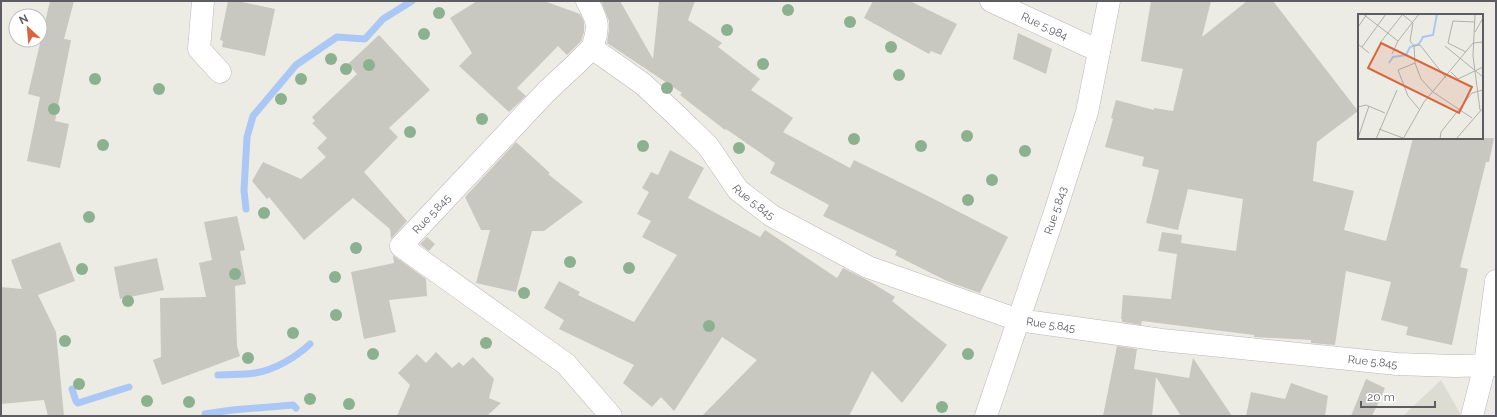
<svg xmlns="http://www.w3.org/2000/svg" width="1497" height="417" font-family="Raleway,sans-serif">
  <rect width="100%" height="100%" fill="#edece4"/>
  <path fill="#dcdcd2" d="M1441,380l19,33v3h-57z"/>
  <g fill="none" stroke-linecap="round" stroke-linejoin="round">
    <path stroke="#aac7f6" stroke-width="7" d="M246,209l-2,-19 3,-53 6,-21 43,-51 41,-28 28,2 18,-20 29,-18
      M218,375c12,-1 25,0 37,-2 20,-3 41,-16 55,-29
      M72,389l4,12 2,2 51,-16
      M205,414l27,-4 61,-5 3,3"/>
  </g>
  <path fill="#c8c7c0" d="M50,1h24l-10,38 7,1 -16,81 14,3 -9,44 -33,-7 13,-64 -12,-3z
    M228,1h9l38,8 -10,47 -43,-9 1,-6 -3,-1z
    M477,1h67l36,13 4,8v10l-3,9 -14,14 -9,-9 -41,42 9,8 -17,16 -50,-46 13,-13 -22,-35z
    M601,1h19l33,58 6,-58h36l-7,19 34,23 -4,4 42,32 -9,11 42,28 -10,14 67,36 4,-8 70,34 84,43 -28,56 -31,-11 -54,-27 2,-4 -74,-35 6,-11 -59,-32 5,-10 -49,-34 -1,1 -45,-35 2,-2 -75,-50 2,-13v-9z
    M873,1h37l47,23 -16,31 -10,-4 -2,3 -65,-36z
    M1151,1h60l-9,36 45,-36h26l85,110 -41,31 -4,39 41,10 -10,39 42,11 27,-103h81l-5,24h-3l-26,105 8,2 -16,76 -46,-10 2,-8 -27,-7 10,-38 -45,-11 -11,74 -24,-2v-3l-57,-3v-2l-112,-14 -1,4 -19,-3v-3h-1l2,-24 48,4 6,-45 -19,-3 4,-19 20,3 -1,8 55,8 7,-52 -55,-10 -10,41 -32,-7 13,-53 -17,-4 2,-9 -39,-10 8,-28 -2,-1 5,-18 38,10v-2l19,3 10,-42 -42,-8z
    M1018,33l34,16 -6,25 -33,-15z
    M379,35l51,55 -41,38 9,9 -34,35 43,49 -16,18 -1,-10 -37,-31 -49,42 -35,-43 -2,2 -15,-18 11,-19 38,17 25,-22 -9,-9 10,-10 -15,-15 3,-2 -3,-4 45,-43 -9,-10z
    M516,142l34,31 -2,1 35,28 -39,29h-12l-16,61 -40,-9 14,-53h-9l-16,-33z
    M670,150l34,18 -16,30 72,39 5,-7 72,48 6,-10 26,13 26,16 -3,4 55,44 -45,58 -30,-32 -23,45h-147l55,-56 -35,-23 -48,74 -13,-14 -9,10 -29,-24 11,-18 -75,-36 5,-9 -20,-12 15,-27 21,11 -2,3 56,27 43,-67 -35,-18 9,-16 -14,-7 12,-22 -7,-4 9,-16 7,3z
    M237,216l8,34 -5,1 6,33 -11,2 2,60 3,10 -78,29 -9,-25 8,-3 -1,-59 46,-1 -7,-34 13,-3 -8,-38z
    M427,237l8,7 -6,7 -9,-7z
    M60,242l15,39 -37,14 18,37 8,84h-16l-4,-16 -43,4v-117l21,2 -11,-29z
    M393,255l33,24 1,17 -38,4 7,32 -32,7 -13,-67 43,-9z
    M157,258l7,32 -44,9 -6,-32z
    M1117,346l20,3 -3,20 55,9 4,-20 39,58h-51l-25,-39 -4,39h-49z
    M436,352l16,16 7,-6 4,4 10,-9 21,22 -5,19 12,5 -14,13h-90l13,-31 -12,-12 19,-19 9,9z
    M1366,379l19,9 -13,28h-21z
    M1291,383l37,13 -3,20h-79l5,-24 34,7z"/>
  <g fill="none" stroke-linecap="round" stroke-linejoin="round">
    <defs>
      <g id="street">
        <path d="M203,1l-4,48 21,23"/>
        <path d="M587,1c11,20 13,25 5,47"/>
        <path id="s1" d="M991,1l108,50"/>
        <path id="s2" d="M611,416l-45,-52 -165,-118 146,-155 29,-27 16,-16 51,36 32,30 33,32 30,44 34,26 96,51 150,53 144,20 235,24 58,2 41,-1"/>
        <path id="s3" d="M986,416l70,-207 31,-97 22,-111"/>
        <path d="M1472,416l13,-51 11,-84"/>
      </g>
    </defs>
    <use href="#street" stroke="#b6b7bc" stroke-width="23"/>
    <use href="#street" stroke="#fff" stroke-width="22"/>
  </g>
  <g fill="#8cb191">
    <circle cx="788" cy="10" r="6"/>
    <circle cx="439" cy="13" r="6"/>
    <circle cx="850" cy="22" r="6"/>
    <circle cx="727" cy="30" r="6"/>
    <circle cx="424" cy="34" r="6"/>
    <circle cx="891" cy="47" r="6"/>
    <circle cx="331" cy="59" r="6"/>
    <circle cx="763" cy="64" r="6"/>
    <circle cx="369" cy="65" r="6"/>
    <circle cx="346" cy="69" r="6"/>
    <circle cx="899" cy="75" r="6"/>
    <circle cx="95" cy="79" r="6"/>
    <circle cx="301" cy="79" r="6"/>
    <circle cx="667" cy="88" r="6"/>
    <circle cx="159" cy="89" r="6"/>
    <circle cx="281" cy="99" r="6"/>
    <circle cx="54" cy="109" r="6"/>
    <circle cx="482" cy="119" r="6"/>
    <circle cx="410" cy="132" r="6"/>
    <circle cx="967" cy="136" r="6"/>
    <circle cx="854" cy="139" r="6"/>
    <circle cx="103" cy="145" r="6"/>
    <circle cx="643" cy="146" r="6"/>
    <circle cx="921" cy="146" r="6"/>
    <circle cx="739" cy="148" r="6"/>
    <circle cx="1025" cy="151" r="6"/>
    <circle cx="992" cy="180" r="6"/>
    <circle cx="968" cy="200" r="6"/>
    <circle cx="264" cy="213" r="6"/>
    <circle cx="89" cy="217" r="6"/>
    <circle cx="356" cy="248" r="6"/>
    <circle cx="570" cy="262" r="6"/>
    <circle cx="629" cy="268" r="6"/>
    <circle cx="82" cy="269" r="6"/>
    <circle cx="235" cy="274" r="6"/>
    <circle cx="335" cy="277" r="6"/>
    <circle cx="524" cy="293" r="6"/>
    <circle cx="128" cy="301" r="6"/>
    <circle cx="336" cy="315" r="6"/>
    <circle cx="709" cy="326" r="6"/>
    <circle cx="293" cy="333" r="6"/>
    <circle cx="65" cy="341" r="6"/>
    <circle cx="486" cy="343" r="6"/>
    <circle cx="373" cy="354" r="6"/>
    <circle cx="968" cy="354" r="6"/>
    <circle cx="248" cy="358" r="6"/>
    <circle cx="79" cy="384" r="6"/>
    <circle cx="310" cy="399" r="6"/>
    <circle cx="147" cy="401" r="6"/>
    <circle cx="189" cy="402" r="6"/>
    <circle cx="349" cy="404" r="6"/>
    <circle cx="942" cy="407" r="6"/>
  </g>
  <g text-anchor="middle" stroke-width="3" stroke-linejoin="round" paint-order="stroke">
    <g font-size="11" fill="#5c5d63" stroke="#fff">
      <text dy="4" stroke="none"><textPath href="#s1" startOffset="59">Rue 5.984</textPath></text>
      <text dy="4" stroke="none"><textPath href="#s2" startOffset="772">Rue 5.845</textPath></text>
      <text dy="4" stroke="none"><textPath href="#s3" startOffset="217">Rue 5.843</textPath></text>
      <text dy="4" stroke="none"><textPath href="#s2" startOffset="316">Rue 5.845</textPath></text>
      <text dy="4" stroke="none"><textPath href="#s2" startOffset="1096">Rue 5.845</textPath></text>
      <text dy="4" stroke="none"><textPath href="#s2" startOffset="1420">Rue 5.845</textPath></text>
    </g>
  </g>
  <g transform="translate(1358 14)">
    <rect width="125" height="125" fill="#edece4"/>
    <path fill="none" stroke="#aac7f6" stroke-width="2" d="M31,49l4,-6 13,-2 4,-8 9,-3 4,-7 10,-2 4,-21"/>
    <path fill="none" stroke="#afafac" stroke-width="1" d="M5,0l35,27M44,0l11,9 -3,18 4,5M117,0l-2,42 7,54M0,13l9,-13M117,18l8,-14M22,29l22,-28M0,30l11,9M87,32l38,31M4,33l24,-33M108,38l-18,-9 5,-22 22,1M34,40l6,-13 21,-27M57,49l-1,-17 6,-1 26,33M93,58l7,7 25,-12M0,93l8,-2 19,8M61,95l-11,-13 -10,-26 17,-7 6,16 12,13 39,26M21,115l24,9M0,124l11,-32M18,125l21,-49M45,125l21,-37 49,-59 10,-1M82,125l1,-7 31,-39 11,-3M98,125l27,-31"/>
    <path fill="#d7673f" fill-opacity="0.15" stroke="#d7673f" stroke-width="2" d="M23,29l91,44 -13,26 -91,-45z"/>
    <rect width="125" height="125" fill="none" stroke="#5c5d63" stroke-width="2"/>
  </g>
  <rect width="1497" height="417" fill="none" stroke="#5c5d63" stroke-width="4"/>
  <g transform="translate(28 28) rotate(334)"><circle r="19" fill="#ffffff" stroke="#bebec1"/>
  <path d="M0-3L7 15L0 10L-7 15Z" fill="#d7673f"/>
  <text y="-6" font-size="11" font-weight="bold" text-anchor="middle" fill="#5c5d63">N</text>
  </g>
  <path d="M1361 401v6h74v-6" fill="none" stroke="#5c5d63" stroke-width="2"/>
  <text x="1367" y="401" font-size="12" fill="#5c5d63" stroke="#ffffff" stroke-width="3" paint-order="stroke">20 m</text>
</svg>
